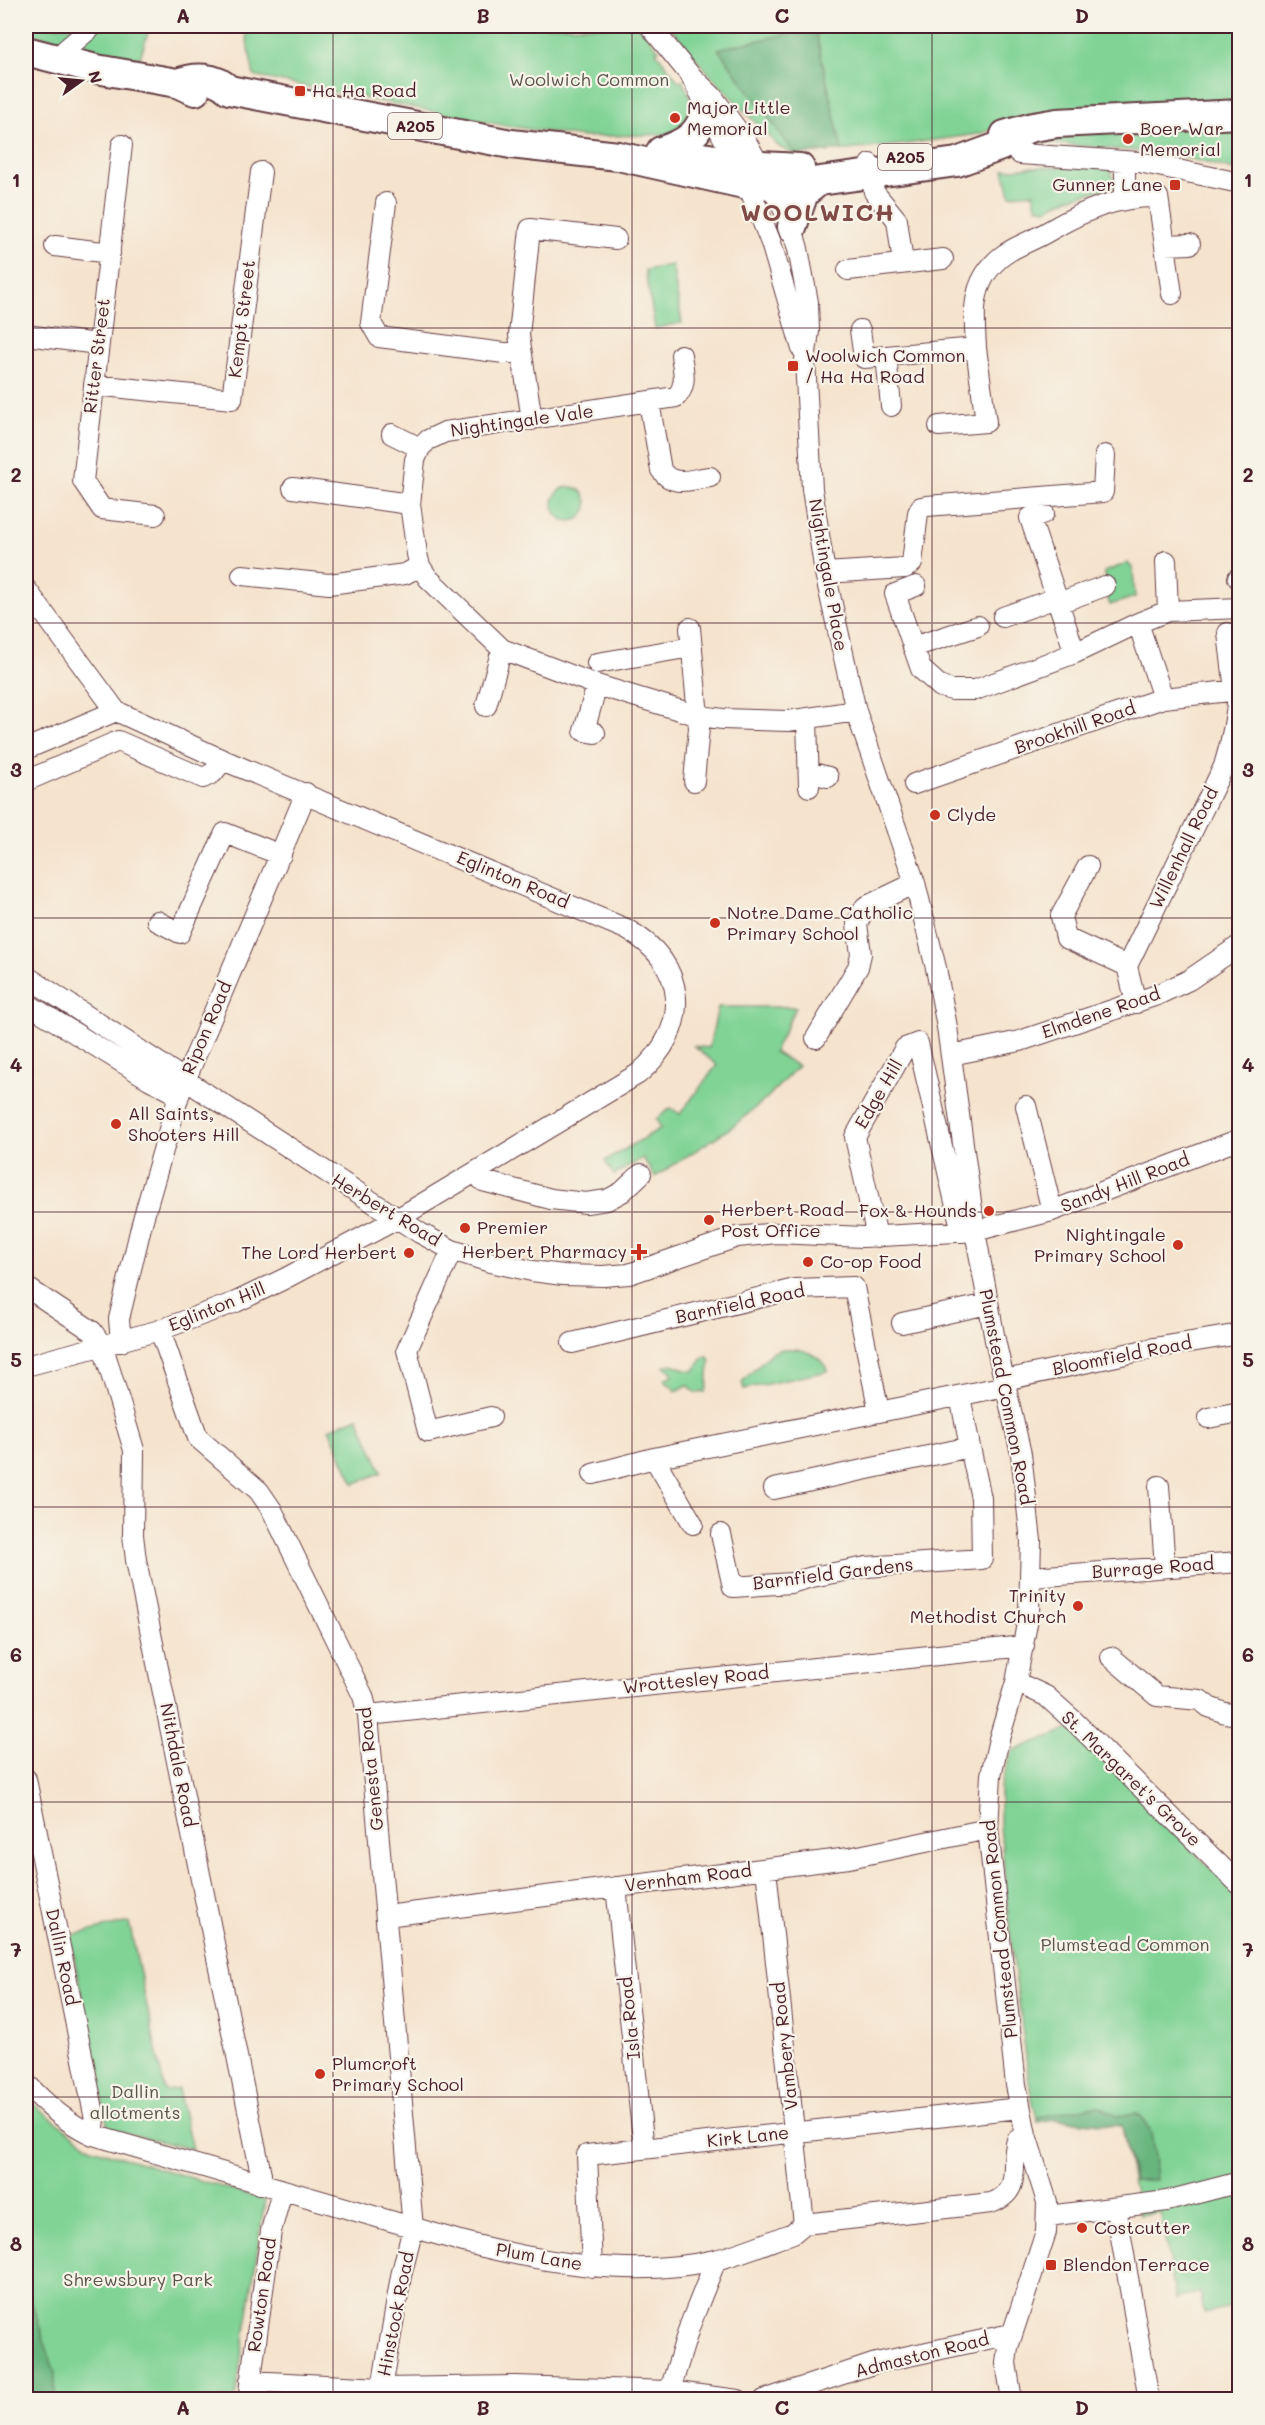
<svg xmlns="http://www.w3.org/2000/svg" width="1265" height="2425" font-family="Mali,sans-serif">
  <rect width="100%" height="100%" fill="#f7f3e8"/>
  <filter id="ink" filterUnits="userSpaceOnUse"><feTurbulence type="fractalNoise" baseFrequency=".0167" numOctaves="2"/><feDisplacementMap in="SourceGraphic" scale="12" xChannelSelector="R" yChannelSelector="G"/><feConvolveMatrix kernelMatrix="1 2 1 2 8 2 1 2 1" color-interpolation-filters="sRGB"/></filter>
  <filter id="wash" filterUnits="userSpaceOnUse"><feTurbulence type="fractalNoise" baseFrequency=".008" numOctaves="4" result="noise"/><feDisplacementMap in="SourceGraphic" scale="24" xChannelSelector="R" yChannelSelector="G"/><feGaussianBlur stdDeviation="1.35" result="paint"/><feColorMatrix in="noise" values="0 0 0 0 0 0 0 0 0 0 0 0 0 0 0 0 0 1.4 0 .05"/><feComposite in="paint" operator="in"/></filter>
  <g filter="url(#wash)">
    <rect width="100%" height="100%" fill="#f5e3cd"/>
    <path fill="#80d395" stroke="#657960" stroke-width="1.5" d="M26,26h124l-10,32 -27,-2 -32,-13 -55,-9z
      M244,26h395l20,24 -3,2 23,30 3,-2 12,25 -2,13 -18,16 -93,3 -79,-12 -244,-48 -4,-1z
      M669,26h570v79l-198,9 -62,20 -81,11 -102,10 -17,-8 -67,-70z
      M1239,126v45l-69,-17 -143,-13 30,-6z
      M1031,167l75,1 6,5 2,14 -43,10 -25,12 -10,-2 -2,-14 -24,2 -6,-25z
      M672,265l10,58 -27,5 -10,-58z
      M553 504a17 17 0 1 1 34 0a17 17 0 1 1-34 0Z
      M1128,563l5,6 2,28 -25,8 -3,-9 2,-9 -5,-15z
      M718,1007h78l-22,45 24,14 -33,34 -33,27 -77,50 -12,-19 -29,17 -9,-14 56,-33 -5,-9 15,-11 9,6 37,-49 -23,-19 15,2z
      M783,1349c19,-2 37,5 45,22l-84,18 -2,-7 29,-29z
      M707,1356l4,5c-6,13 0,21 -6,31l-9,1 -8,-8 -12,6 -5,-6 -6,-3v-3l8,-3 -2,-5 -7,-5 9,-2 12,6 9,1 9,-13z
      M358,1417l24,55 -28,12 -25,-55z
      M1069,1729l12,9 158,159v408l-35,8 -4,-21 -24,7 -16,-87 -21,3 -17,-89 -68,-7 -16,3 -7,-27 -21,-160 -10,-110v-38l12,-36z
      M129,1922l36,169 13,-2 14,60 -84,-20 -38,-193z
      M26,2099l66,49 173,52 -30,199h-209z"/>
    <path fill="#68b57e" stroke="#596a54" stroke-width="1.5" d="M815,28l27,122 -46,5 -78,-106z
      M1095,2106h5l17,10 19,-3c21,11 17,45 20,67h-22l-12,-54 -68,-7 -16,3 -1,-5z
      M26,2286l29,87v26h-29z"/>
  </g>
  <g filter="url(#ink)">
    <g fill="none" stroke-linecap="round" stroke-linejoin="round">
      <defs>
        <path id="minor" d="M650,26l41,50 57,109 23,58 31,106
          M63,61l2,-11 28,-24
          M691,76l21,20 35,47 35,63 10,21 6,22 10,53 1,29 -4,29 7,129 13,84 31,138 59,172 21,85 11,59 28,204 20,109 26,114 10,87 -2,72 -13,69 -17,57 -8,36 -3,54 28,256 10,50 21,67 -1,30 -38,115 -2,16 6,37
          M1005,135l6,11 9,8 119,8 101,21
          M122,145l-39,336 19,28 53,6
          M870,164l4,28 23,28 6,43
          M1125,198v-37
          M386,203l-15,120 8,14 125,16h17
          M1165,245l25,-1
          M55,246l55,7
          M848,270l95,-11
          M860,330l4,28 22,-2
          M26,335l72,9
          M976,348c-1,-25 -5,-50 9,-73 17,-27 39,-29 64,-44 34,-20 68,-35 109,-34l14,97
          M681,355c2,15 7,30 -5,42l-231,35 -17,8 -8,8 -5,12 -5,44 7,50 3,12 8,12 74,71 95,36 102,31 24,3 65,2 68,-10
          M94,385l138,14 29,-227
          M649,402l12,68c12,18 30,9 49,7
          M891,406l-5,-50 90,-8 10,74 -47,4
          M532,420l-13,-85 11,-106 86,10
          M392,434l28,14
          M293,488l117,16
          M1044,513l-14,5 45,135
          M1166,561l2,50
          M825,573l80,-5 7,-5 6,-50 3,-6 6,-1 176,-14 2,-37
          M242,575l87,9 76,-10 15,-8
          M1238,578h2
          M916,586l-21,8 26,75 20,18 11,3h23l100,-37 63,-30
          M26,589l90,122 107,49 403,169c63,34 66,100 12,145l-241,145 -113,60 -48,23 -76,28 -134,36
          M1058,603l47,-17
          M1003,617l53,-19
          M690,628l9,100 -5,53
          M1228,633l7,57
          M913,647l65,-21
          M597,663l95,-16
          M1163,698l-25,-75 30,-12 72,-3
          M486,706l16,-57
          M807,719l2,68
          M595,733l-11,-2 13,-46
          M26,749l90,-38
          M809,772l19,5
          M26,781l92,-40 85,37 10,-5 10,-13
          M914,784l249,-86 77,-8
          M1088,866l-27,50 5,22 61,28
          M157,921l23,12 45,-100 56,22
          M26,976l394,257 32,17 38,12 42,9 31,4 40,1 26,-2 108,-37 40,-4 86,4 112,-6 77,-20 188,-72
          M26,1003l123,76 30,16
          M1136,1003l-9,-37 97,-200c8,-26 13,-49 14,-76
          M816,1038l42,-71 3,-13 -4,-30 8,-17 50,-24
          M951,1055l69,-14 137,-46 32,-15 51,-35
          M1026,1106l26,105
          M475,1172l8,9 68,18 35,4 21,-3 15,-8 19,-18
          M877,1237l-22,-100 50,-89 13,-5 44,189
          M452,1250l-45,100 21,82 63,-15
          M26,1287l66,44 11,16 31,103 -1,85 3,25 125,614 -2,10
          M902,1323l86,-19
          M160,1330l38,108 61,53 13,19 91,186 5,19 45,513 -12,48 -21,124
          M121,1342l-2,-23 23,-96 37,-128 127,-302
          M572,1343l223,-54 59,-2 25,125 127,-26
          M1005,1380l149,-32 86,-14
          M1208,1418l32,-6
          M654,1458l39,66
          M593,1474l61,-16 225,-46
          M1159,1486l6,81
          M774,1489l196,-42 -10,-51
          M721,1534l12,53 58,-4 21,-6 54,-10 116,-8 -1,-61 -11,-51
          M1032,1577l208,-15
          M1111,1657l46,39 43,4 9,7 16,6 15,2
          M1016,1682l30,14 29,26 165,163
          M368,1715l656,-69
          M26,1779l69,340 -2,16
          M766,1869l38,355
          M616,1887l28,262
          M386,1916l463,-58 139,-29
          M26,2083c19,21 41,40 67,52l367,106c80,21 173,38 255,19 26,-6 53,-18 78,-27l11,-9 187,-21c33,-12 18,-36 26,-63l9,-5
          M1116,2208l33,192
          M1048,2216l119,-15 73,-19
          M592,2267l-5,-112 433,-47
          M250,2381l132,7 133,-2 154,5 69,9
          M248,2400l23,-169 11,-40
          M667,2400l23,-75 26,-65
          M764,2400l112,-37 135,-29"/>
        <path id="highway" d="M26,51l70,18 81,14 18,8
          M177,83c18,-7 38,-7 52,7l282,54 107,12 130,29 50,-1 159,-22 44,-16 16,-9 5,-6
          M1005,135l28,-8 24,-4 183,-9
          M661,151c25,-8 40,-17 45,-43
          M676,153l85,13 39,2
          M792,227l12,-34 15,-12"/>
      </defs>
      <use href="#minor" stroke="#643c43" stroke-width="22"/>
      <use href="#highway" stroke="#643c43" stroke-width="32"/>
      <use href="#minor" stroke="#fff" stroke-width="20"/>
      <use href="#highway" stroke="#fff" stroke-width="28"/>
    </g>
  </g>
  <path fill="none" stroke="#4a1f2b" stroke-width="1.5" stroke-opacity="0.55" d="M333,26v2374M632,26v2374M932,26v2374M26,328h1214M26,623h1214M26,918h1214M26,1212h1214M26,1507h1214M26,1802h1214M26,2097h1214"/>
  <g fill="#c8321e" stroke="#f7f3e8" stroke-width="2">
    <rect x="294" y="85" width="12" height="12" rx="3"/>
    <circle cx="675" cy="118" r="6"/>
    <circle cx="1128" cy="139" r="6"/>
    <rect x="1169" y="179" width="12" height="12" rx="3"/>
    <rect x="787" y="360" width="12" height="12" rx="3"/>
    <circle cx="935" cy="815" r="6"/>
    <circle cx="715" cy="923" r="6"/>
    <circle cx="116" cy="1124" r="6"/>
    <circle cx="989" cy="1211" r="6"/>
    <circle cx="709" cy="1220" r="6"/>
    <circle cx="465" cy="1228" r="6"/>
    <circle cx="1178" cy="1245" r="6"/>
    <path d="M636 1243h6v6h6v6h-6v6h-6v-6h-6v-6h6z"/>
    <circle cx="409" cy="1253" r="6"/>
    <circle cx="808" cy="1262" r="6"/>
    <circle cx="1078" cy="1606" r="6"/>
    <circle cx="320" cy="2074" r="6"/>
    <circle cx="1082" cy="2228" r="6"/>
    <rect x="1045" y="2259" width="12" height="12" rx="3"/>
  </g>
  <g text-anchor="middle" stroke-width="4.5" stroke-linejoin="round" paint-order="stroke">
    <g fill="#f7f3e8" stroke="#7e5f64" stroke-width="1.5">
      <rect x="388" y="113" width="54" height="26" rx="4.5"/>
      <rect x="878" y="144" width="54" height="26" rx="4.5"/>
    </g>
    <g font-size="16" font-weight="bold" fill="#4a1f2b">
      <text x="415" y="132">A205</text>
      <text x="905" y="163">A205</text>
    </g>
    <g font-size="18" fill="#5a554b" stroke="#f7f3e8">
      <text x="589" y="86">Woolwich Common</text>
      <text x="1125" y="1951">Plumstead Common</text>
      <text x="135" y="2098">Dallin<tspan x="135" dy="21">allotments</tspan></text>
      <text x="138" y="2286">Shrewsbury Park</text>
    </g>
    <g font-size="18" fill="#4a1f2b" stroke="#f7f3e8" text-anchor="start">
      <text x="312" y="97">Ha Ha Road</text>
      <text x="687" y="114">Major Little<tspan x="687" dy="21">Memorial</tspan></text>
      <text x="1140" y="135">Boer War<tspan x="1140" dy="21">Memorial</tspan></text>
      <text x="1163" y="191" text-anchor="end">Gunner Lane</text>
      <text x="805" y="362">Woolwich Common<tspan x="805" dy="21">/ Ha Ha Road</tspan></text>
      <text x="947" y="821">Clyde</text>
      <text x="727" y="919">Notre Dame Catholic<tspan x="727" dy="21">Primary School</tspan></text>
      <text x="128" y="1120">All Saints,<tspan x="128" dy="21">Shooters Hill</tspan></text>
      <text x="721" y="1216">Herbert Road<tspan x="721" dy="21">Post Office</tspan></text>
      <text x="977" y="1217" text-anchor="end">Fox &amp; Hounds</text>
      <text x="477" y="1234">Premier</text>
      <text x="1166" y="1241" text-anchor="end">Nightingale<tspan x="1166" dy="21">Primary School</tspan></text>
      <text x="627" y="1258" text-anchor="end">Herbert Pharmacy</text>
      <text x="397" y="1259" text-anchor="end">The Lord Herbert</text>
      <text x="820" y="1268">Co-op Food</text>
      <text x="1066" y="1602" text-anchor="end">Trinity<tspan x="1066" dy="21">Methodist Church</tspan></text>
      <text x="332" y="2070">Plumcroft<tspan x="332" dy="21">Primary School</tspan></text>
      <text x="1094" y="2234">Costcutter</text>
      <text x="1063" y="2271">Blendon Terrace</text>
    </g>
    <g font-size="18" fill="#4a1f2b" stroke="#f7f3e8">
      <text transform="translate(242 319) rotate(-83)" y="6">Kempt Street</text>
      <text transform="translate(97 356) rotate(-83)" y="6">Ritter Street</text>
      <text transform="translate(522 421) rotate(-8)" y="6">Nightingale Vale</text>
      <text transform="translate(828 575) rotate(80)" y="6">Nightingale Place</text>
      <text transform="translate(1075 728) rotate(-19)" y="6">Brookhill Road</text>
      <text transform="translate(1184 848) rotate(-64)" y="6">Willenhall Road</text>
      <text transform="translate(513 880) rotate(23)" y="6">Eglinton Road</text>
      <text transform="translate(1101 1013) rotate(-19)" y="6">Elmdene Road</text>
      <text transform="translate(207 1028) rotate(-67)" y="6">Ripon Road</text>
      <text transform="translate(879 1094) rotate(-60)" y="6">Edge Hill</text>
      <text transform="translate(1125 1183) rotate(-21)" y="6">Sandy Hill Road</text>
      <text transform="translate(386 1210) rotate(31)" y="6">Herbert Road</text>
      <text transform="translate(740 1304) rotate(-12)" y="6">Barnfield Road</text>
      <text transform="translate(217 1307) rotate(-22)" y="6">Eglinton Hill</text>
      <text transform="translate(1122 1356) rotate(-11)" y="6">Bloomfield Road</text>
      <text transform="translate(1006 1397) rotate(79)" y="6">Plumstead Common Road</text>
      <text transform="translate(1153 1568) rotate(-4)" y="6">Burrage Road</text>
      <text transform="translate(833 1574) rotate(-7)" y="6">Barnfield Gardens</text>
      <text transform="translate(696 1680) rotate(-6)" y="6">Wrottesley Road</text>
      <text transform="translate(178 1765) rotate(79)" y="6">Nithdale Road</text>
      <text transform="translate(371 1769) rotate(-96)" y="6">Genesta Road</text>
      <text transform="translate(1131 1779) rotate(44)" y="6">St. Margaret's Grove</text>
      <text transform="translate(688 1878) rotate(-7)" y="6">Vernham Road</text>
      <text transform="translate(1000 1929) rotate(-96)" y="6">Plumstead Common Road</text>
      <text transform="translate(62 1957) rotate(78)" y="6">Dallin Road</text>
      <text transform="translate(630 2018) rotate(-96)" y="6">Isla Road</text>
      <text transform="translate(785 2046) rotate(-96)" y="6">Vambery Road</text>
      <text transform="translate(748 2137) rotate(-6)" y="6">Kirk Lane</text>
      <text transform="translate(539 2257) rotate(10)" y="6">Plum Lane</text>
      <text transform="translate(262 2295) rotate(-82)" y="6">Rowton Road</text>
      <text transform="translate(396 2314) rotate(-79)" y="6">Hinstock Road</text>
      <text transform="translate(922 2355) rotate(-14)" y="6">Admaston Road</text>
    </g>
    <g font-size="24" font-weight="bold" letter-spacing="1.5" fill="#824a47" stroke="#f7f3e8">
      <text x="818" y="221">WOOLWICH</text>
    </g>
  </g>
  <rect width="1265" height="2425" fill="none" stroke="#f7f3e8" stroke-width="66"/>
  <g transform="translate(81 81) rotate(75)" stroke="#f7f3e8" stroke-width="4.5" paint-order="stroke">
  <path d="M0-4.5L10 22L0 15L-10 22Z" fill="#4a1f2b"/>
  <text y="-9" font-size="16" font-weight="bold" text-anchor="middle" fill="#4a1f2b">N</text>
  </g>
  <rect x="33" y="33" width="1199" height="2359" fill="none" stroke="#4a1f2b" stroke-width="2"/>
  <g font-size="20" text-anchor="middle" font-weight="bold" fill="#4a1f2b">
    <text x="183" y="23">A</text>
    <text x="483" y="23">B</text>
    <text x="782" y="23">C</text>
    <text x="1082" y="23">D</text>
    <text x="16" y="187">1</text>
    <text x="1248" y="187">1</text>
    <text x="16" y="482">2</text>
    <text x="1248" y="482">2</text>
    <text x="16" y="777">3</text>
    <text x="1248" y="777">3</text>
    <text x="16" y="1072">4</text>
    <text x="1248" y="1072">4</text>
    <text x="16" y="1367">5</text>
    <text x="1248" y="1367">5</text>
    <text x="16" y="1662">6</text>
    <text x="1248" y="1662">6</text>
    <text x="16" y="1957">7</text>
    <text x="1248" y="1957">7</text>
    <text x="16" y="2251">8</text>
    <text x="1248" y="2251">8</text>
    <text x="183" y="2415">A</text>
    <text x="483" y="2415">B</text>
    <text x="782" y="2415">C</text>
    <text x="1082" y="2415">D</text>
  </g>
</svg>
